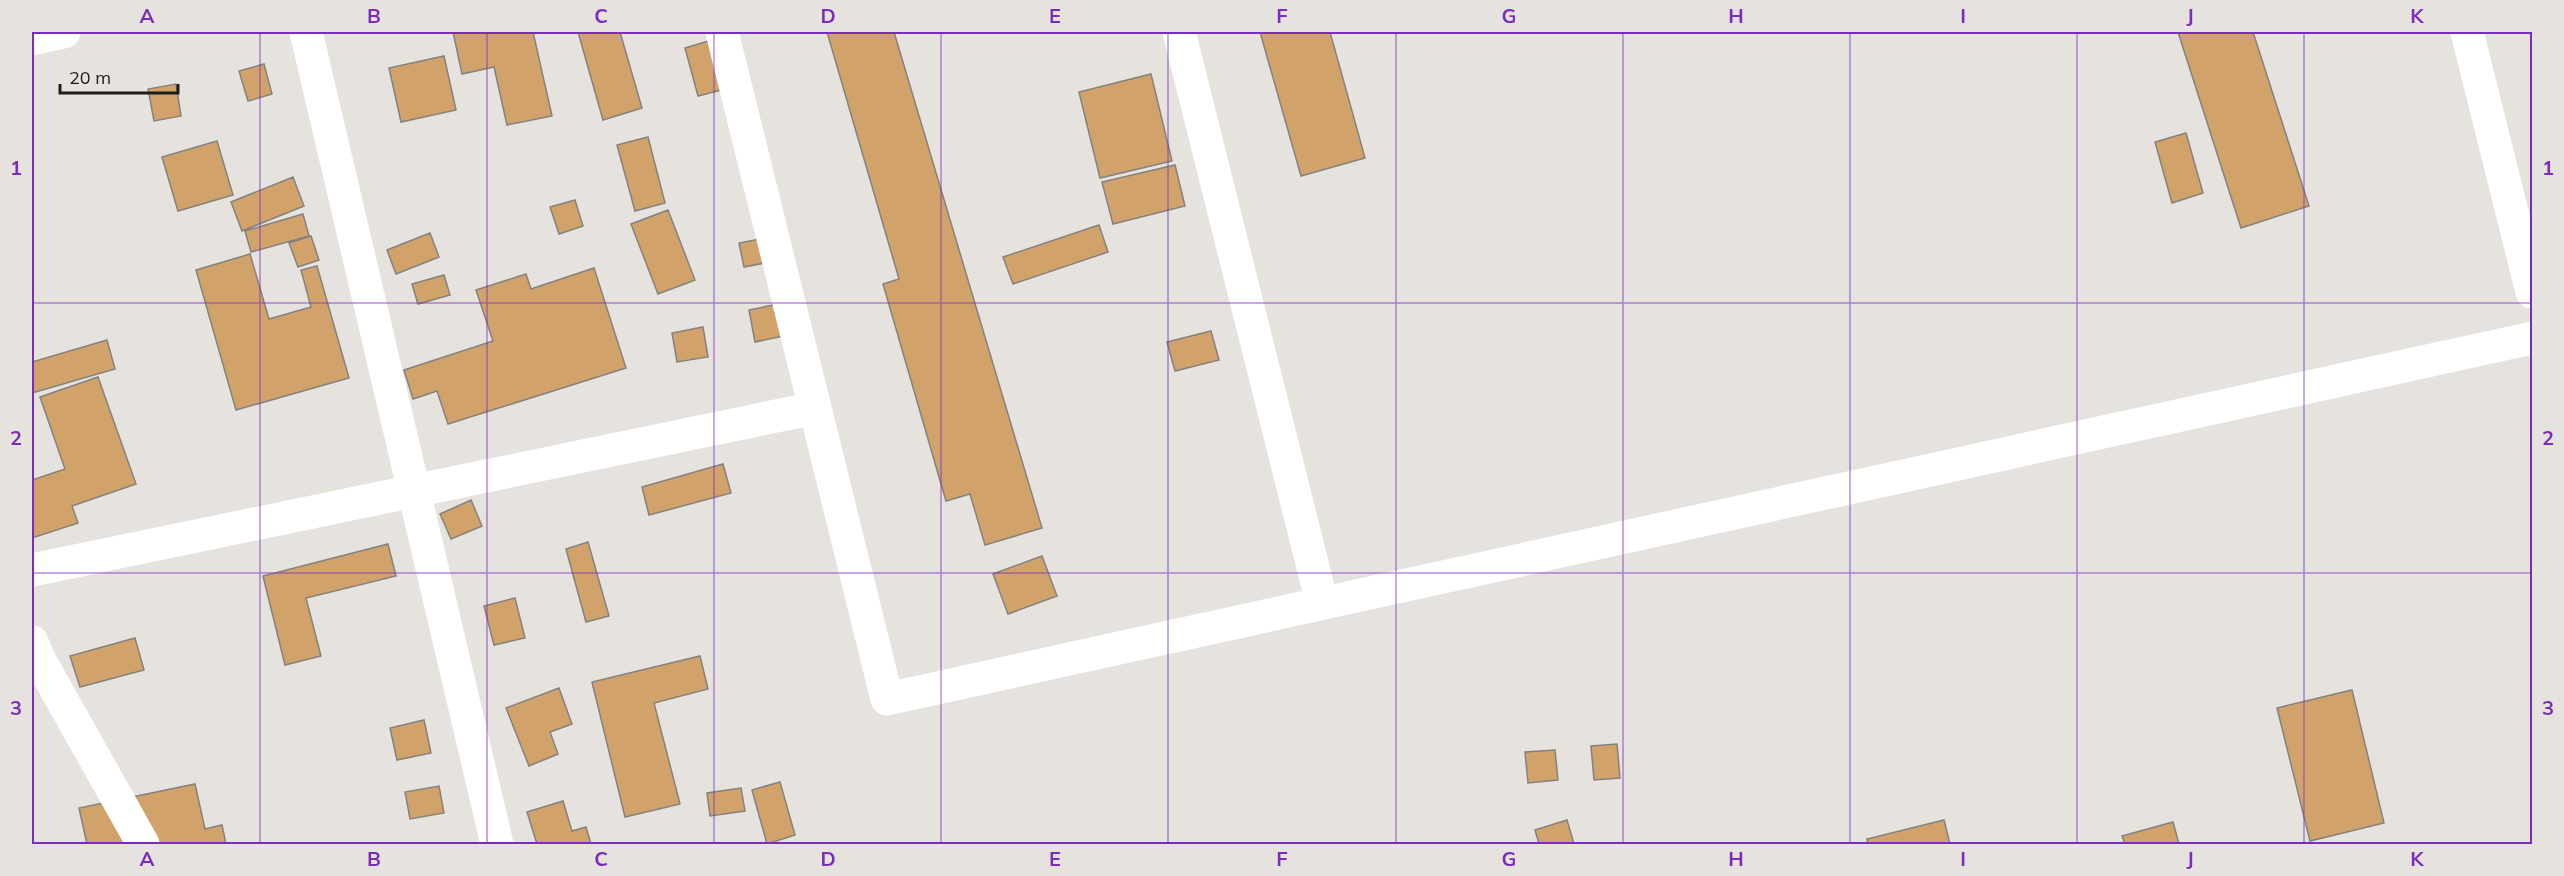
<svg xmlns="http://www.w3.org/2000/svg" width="2564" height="876" font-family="Mulish,sans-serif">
  <rect width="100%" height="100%" fill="#e6e2de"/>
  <path fill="#d1a36a" stroke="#85827e" stroke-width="1.5" d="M453,32h80l19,84 -45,9 -13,-58 -32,7z
    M578,32h42l22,76 -39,12z
    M827,32h67l148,496 -57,17 -15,-51 -24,7 -63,-217 16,-5z
    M1260,32h70l35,126 -64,18z
    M2178,32h75l56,174 -68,22z
    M715,39l14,49 -31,8 -13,-48z
    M444,56l12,54 -55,12 -12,-54z
    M264,64l8,30 -24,7 -9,-30z
    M1151,74l21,87 -72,17 -21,-86z
    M176,84l5,32 -27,5 -6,-32z
    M2186,133l17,60 -31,10 -17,-61z
    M648,137l17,66 -30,8 -18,-66z
    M217,141l16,54 -55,16 -16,-54z
    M1175,165l10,41 -72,18 -11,-42z
    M293,177l11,29 -62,25 -11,-29z
    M575,200l8,26 -24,8 -9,-27z
    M668,210l27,70 -37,14 -27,-70z
    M303,214l6,22 -58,16 -6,-21z
    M1099,225l9,27 -95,32 -10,-27z
    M430,233l9,24 -43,17 -9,-24z
    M311,236l8,24 -21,7 -9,-24z
    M771,237l4,24 -31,6 -5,-24z
    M250,254l19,65 42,-12 -10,-37 16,-4 32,112 -113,32 -40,-140z
    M594,268l32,100 -178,56 -11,-33 -24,8 -9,-29 89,-29 -17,-51 50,-16 5,15z
    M444,275l6,20 -32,9 -6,-20z
    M778,304l6,32 -29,6 -6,-32z
    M703,327l5,30 -31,5 -5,-29z
    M1211,331l8,29 -44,11 -8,-29z
    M107,340l8,29 -83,24v-31z
    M98,377l38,107 -64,22 6,17 -46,15v-58l33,-11 -25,-72z
    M723,464l8,29 -82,22 -7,-28z
    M471,500l11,26 -31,13 -11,-25z
    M588,542l21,74 -23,6 -20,-73z
    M388,544l8,32 -90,22 15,58 -36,9 -22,-89z
    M1042,556l15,40 -49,18 -15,-40z
    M515,598l10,40 -31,7 -10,-39z
    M135,638l9,32 -64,17 -10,-31z
    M700,656l8,33 -54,14 26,101 -55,13 -33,-135z
    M559,688l13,36 -22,8 8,22 -29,12 -23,-58z
    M2352,690l32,133 -74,18 -33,-133z
    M424,720l7,33 -34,7 -7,-32z
    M1617,744l3,34 -26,2 -3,-34z
    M1555,750l3,30 -30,3 -3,-31z
    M780,782l15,53 -28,9 -15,-54z
    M195,784l10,45 17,-4 4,19h-139l-8,-36z
    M439,786l5,27 -34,6 -5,-27z
    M741,788l4,23 -35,5 -3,-23z
    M563,801l9,30 14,-4 5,17h-54l-10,-32z
    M1567,820l7,24h-35l-4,-14z
    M1944,820l6,24h-82l-1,-5z
    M2173,822l6,22h-54l-3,-8z"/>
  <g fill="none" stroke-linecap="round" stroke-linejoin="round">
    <path stroke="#fff" stroke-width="33" d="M306,32l191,812
      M722,32l165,667 1645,-361
      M1179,32l143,571
      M2467,32l65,260
      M32,39l32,-7
      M32,570l783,-162
      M32,642l7,17 104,185"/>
  </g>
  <path fill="none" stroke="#7b2cbf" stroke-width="1.5" stroke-opacity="0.55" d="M260,32v812M487,32v812M714,32v812M941,32v812M1168,32v812M1396,32v812M1623,32v812M1850,32v812M2077,32v812M2304,32v812M32,303h2500M32,573h2500"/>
  <rect width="2564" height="876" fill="none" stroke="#e6e2de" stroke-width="66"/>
  <path d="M60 84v9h118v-9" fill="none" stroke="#1e1d1c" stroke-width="3"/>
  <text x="69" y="84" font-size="18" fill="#1e1d1c" stroke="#e6e2de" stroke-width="4.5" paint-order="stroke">20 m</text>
  <rect x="33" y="33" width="2498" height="810" fill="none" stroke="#7b2cbf" stroke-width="2"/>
  <g font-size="20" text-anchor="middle" font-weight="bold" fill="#7b2cbf">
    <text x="147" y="23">A</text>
    <text x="374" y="23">B</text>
    <text x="601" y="23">C</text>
    <text x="828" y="23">D</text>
    <text x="1055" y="23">E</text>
    <text x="1282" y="23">F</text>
    <text x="1509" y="23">G</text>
    <text x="1736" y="23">H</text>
    <text x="1963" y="23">I</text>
    <text x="2190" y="23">J</text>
    <text x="2417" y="23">K</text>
    <text x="16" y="175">1</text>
    <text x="2548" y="175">1</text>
    <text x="16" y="445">2</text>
    <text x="2548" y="445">2</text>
    <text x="16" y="715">3</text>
    <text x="2548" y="715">3</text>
    <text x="147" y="866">A</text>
    <text x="374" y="866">B</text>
    <text x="601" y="866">C</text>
    <text x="828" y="866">D</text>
    <text x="1055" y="866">E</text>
    <text x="1282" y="866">F</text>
    <text x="1509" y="866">G</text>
    <text x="1736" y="866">H</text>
    <text x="1963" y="866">I</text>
    <text x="2190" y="866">J</text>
    <text x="2417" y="866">K</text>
  </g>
</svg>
